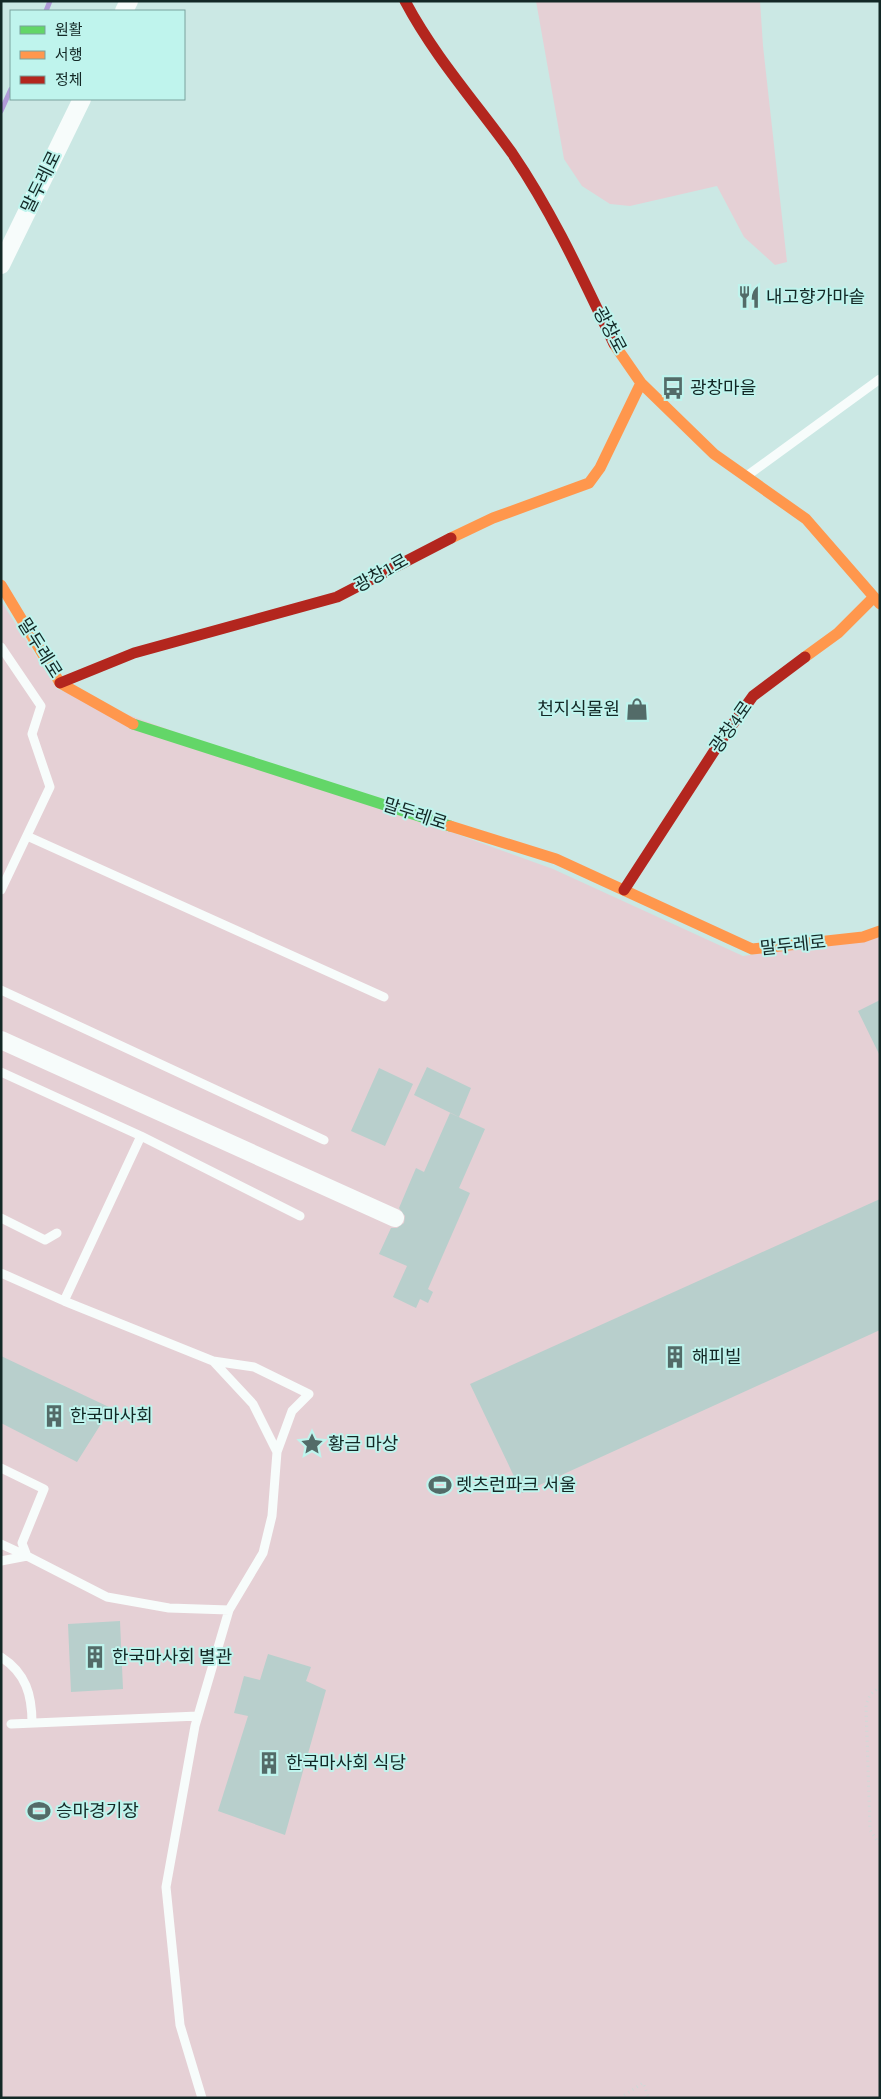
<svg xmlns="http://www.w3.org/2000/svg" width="881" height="2099" font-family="'Source Serif 4','Noto Sans KR',serif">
  <rect width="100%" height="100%" fill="#cbe8e4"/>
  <path fill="#e5d0d5" d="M536,1h224l3,45 24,216 -12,3 -31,-28 -27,-51 -87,20 -20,-2 -28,-18 -18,-27z
    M1,601l56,88 496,180 190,87 137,-19v1161h-879z"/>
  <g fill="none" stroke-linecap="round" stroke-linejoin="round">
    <path stroke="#b09bd7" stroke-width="5" d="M46,11l4,-10
      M1,111l10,-22"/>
  </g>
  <path fill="#b8cfcc" d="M880,1000v56l-22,-45z
    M427,1067l44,21 -12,29 -45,-22z
    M379,1068l34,16 -28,62 -34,-15z
    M450,1113l35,16 -26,59 11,5 -42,96 5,3 -5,11 -8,-4 -4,9 -23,-11 14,-31 -28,-12 12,-26h6l7,-5 1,-7 -6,-8 17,-40 8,4z
    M880,1199v131l-358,163 -52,-109z
    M1,1356l110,52 -34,54 -76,-39z
    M120,1621l3,68 -52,3 -3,-68z
    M268,1654l43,13 -5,14 20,9 -41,145 -67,-24 30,-95 -14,-3 10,-37 16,4z"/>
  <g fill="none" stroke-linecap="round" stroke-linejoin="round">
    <path stroke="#cfd9d7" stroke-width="3" stroke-dasharray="1 4" stroke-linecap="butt" d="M880,1686l-10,9 -4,10 4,125 10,15
      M620,2098l23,-15 6,15"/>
    <path stroke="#f7fcfb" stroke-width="9" d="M748,475l132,-96
      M1,647l40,59 -9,28 18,53 -49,103
      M27,836l357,161
      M1,990l323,150
      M1,1072l140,64 159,80
      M1,1218l44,22 12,-7
      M1,1273l63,28 149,60 41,6 55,27 -17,17 -15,41 -5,64 -9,37 -34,57 -34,116 -29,161 14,138 22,73
      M64,1301l77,-165
      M213,1361l40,43 24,48
      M1,1468l43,21 -22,54 5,13
      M1,1544l26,12
      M1,1561l26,-5 80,41 62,11 60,2
      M1,1657c25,16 31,38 31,66
      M11,1724l187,-8"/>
    <path stroke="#f7fcfb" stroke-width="18" d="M124,11l5,-10
      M1,265l81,-166
      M1,1040l394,178"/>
    <path stroke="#63d668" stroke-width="11" d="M133,724l317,102"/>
    <path stroke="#ff974d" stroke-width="11" d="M614,344l27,39 73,71 92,65 74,85
      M451,538l42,-20 96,-35 11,-15 41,-85
      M1,585l59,98 73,41
      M805,657l33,-24 35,-35
      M450,826l106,33 196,90 111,-12 17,-6"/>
    <path stroke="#b3261e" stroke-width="11" d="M405,1c29,55 71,102 107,152 41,60 71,126 102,191
      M60,683l74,-30 203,-56 114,-59
      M624,890l98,-151 31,-43 52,-39"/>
  </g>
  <defs>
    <symbol id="restaurant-bare" viewBox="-9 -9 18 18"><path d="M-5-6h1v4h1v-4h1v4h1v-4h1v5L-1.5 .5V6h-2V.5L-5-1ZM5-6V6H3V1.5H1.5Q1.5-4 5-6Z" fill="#536b68" stroke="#bff4ed" stroke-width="2.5" paint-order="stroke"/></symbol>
    <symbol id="bus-bare" viewBox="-9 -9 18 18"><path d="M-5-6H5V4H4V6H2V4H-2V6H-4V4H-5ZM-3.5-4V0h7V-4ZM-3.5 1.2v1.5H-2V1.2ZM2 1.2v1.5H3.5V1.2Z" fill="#536b68" stroke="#bff4ed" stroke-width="2.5" paint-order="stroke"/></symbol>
    <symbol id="shop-bare" viewBox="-9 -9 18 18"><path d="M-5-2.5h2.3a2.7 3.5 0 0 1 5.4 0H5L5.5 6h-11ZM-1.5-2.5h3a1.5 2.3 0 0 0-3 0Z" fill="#536b68" stroke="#bff4ed" stroke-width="2.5" paint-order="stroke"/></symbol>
    <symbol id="building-bare" viewBox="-9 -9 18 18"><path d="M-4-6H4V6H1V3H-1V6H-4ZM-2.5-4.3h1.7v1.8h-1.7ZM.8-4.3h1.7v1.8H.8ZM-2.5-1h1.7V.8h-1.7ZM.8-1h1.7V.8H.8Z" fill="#536b68" stroke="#bff4ed" stroke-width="2.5" paint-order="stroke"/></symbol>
    <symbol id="sight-bare" viewBox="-9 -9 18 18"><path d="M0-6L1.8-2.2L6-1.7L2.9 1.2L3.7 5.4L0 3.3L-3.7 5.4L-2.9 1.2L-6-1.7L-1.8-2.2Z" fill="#536b68" stroke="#bff4ed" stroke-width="2.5" paint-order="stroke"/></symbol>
    <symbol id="stadium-bare" viewBox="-9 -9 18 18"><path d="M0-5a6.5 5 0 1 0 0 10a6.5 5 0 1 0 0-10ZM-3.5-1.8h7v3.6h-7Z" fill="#536b68" stroke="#bff4ed" stroke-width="2.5" paint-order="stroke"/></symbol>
  </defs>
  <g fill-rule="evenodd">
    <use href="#restaurant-bare" x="733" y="281" width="32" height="32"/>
    <use href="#bus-bare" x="657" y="372" width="32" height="32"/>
    <use href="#shop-bare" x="621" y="693" width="32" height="32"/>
    <use href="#building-bare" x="659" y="1341" width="32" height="32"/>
    <use href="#building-bare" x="38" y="1400" width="32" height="32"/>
    <use href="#sight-bare" x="296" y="1428" width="32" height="32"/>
    <use href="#stadium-bare" x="424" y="1469" width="32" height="32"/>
    <use href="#building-bare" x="79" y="1641" width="32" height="32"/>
    <use href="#building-bare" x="253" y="1747" width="32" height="32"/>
    <use href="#stadium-bare" x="23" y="1795" width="32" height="32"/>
  </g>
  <g text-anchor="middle" stroke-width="4" stroke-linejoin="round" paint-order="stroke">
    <g font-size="18" fill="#132826" stroke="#bff4ed">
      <text transform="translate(41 182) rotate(-64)" y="6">말두레로</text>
      <text transform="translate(610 330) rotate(62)" y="6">광창로</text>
      <text transform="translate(381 573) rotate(-29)" y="6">광창1로</text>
      <text transform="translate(40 648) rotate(58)" y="6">말두레로</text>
      <text transform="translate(731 727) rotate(-55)" y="6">광창4로</text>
      <text transform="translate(415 814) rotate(18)" y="6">말두레로</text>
      <text transform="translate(793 945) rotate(-6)" y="6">말두레로</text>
    </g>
    <g font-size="18" fill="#132826" stroke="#bff4ed" text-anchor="start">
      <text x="766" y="303">내고향가마솥</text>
      <text x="690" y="394">광창마을</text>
      <text x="620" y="715" text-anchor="end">천지식물원</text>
      <text x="692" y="1363">해피빌</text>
      <text x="70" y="1422">한국마사회</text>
      <text x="328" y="1450">황금 마상</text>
      <text x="456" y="1491">렛츠런파크 서울</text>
      <text x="112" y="1663">한국마사회 별관</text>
      <text x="286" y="1769">한국마사회 식당</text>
      <text x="56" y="1817">승마경기장</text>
    </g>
  </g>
  <rect width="881" height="2099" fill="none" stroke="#132826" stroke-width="5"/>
  <rect x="10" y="10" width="175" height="90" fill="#bff4ed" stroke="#7aa29d"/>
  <rect x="20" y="26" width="25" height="8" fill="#63d668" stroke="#7aa29d"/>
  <text x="55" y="35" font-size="15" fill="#132826">원활</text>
  <rect x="20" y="51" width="25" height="8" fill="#ff974d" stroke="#7aa29d"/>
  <text x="55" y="60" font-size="15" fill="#132826">서행</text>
  <rect x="20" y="76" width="25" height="8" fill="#b3261e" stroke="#7aa29d"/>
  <text x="55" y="85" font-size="15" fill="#132826">정체</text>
</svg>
